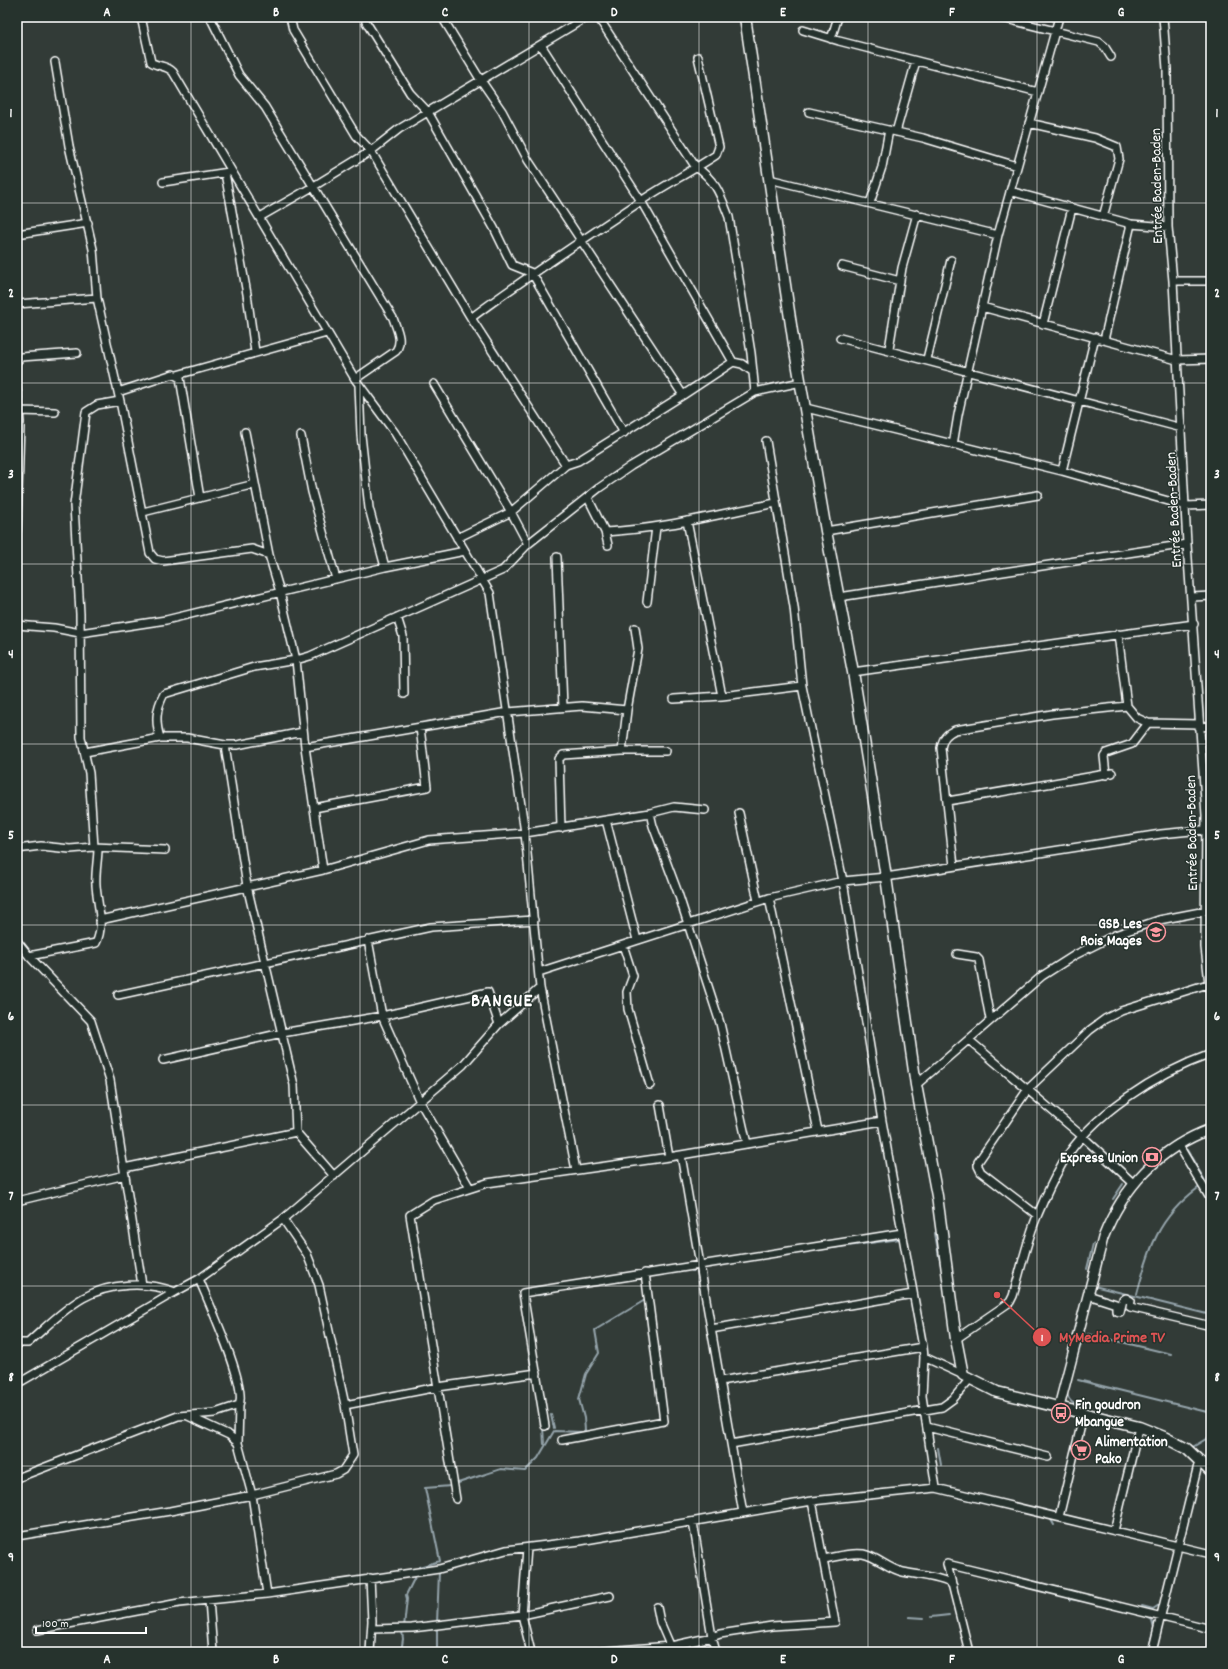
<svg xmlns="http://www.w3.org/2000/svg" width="1228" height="1669" font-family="Dekko,sans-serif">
  <rect width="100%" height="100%" fill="#323b37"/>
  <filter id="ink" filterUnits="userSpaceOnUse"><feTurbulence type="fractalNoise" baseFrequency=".025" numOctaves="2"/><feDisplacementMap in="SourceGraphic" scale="8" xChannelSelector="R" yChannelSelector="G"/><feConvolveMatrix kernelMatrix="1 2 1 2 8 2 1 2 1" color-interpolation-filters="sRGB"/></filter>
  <g filter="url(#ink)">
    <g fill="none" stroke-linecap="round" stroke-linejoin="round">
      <path stroke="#95a4ab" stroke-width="2" d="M1187,1150l24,41
        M1113,1199l10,-15
        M935,1233l3,18
        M810,1251l90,-12
        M938,1252l5,22
        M1087,1269l6,-25
        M692,1271l6,-2
        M1094,1286l117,29
        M1137,1294c12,-46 21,-76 61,-106
        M538,1295l7,-1
        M1088,1334l83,20
        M1078,1380l133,33
        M1067,1393c1,8 7,12 15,14
        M1096,1411l17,4
        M551,1415l3,13
        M1125,1418l8,3
        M1149,1426l7,2
        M543,1427l1,17
        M938,1448l3,17
        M1191,1448l20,-12
        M1209,1463l2,2
        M455,1484l46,-15 24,2 13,-13 16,-27 29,1 2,-2 -1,-12 -5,-19 7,-25 13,-21 -4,-23 50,-30
        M1050,1518l4,7
        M417,1570l2,-3 21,-6 -15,-73 26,-2
        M1070,1600v-1l11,2
        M1142,1606l11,3 9,-6
        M1145,1616l7,4 2,8 -6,24
        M909,1617l15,1
        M931,1617l18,-2
        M437,1623l2,-51
        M404,1627l3,-28 -1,-4 9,-18
        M437,1627v25
        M401,1652l2,-13 -1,-8"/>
      <defs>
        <path id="minor" d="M141,17l10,45c7,5 16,3 22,10l182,307 40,54 95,160 35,240 15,155 36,182
          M210,17l29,58 26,32 128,211c4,12 10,22 3,33l-41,28
          M290,17l3,13 63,105 15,16 100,167 95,147
          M442,17l38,62 22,32 26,49 155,235 50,-33 9,2 11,8
          M598,17l97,149c22,16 25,28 34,51l22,136 4,39
          M999,17l100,25 5,4 7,11
          M1163,17l4,52 1,158 5,54 14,263 19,271 -1,132 6,54
          M366,22l44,71 18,19 66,116 18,37 20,8 92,160
          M803,30l36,11 199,51
          M831,39l7,-22
          M541,45l100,156 92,161
          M55,62l14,84 24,103 4,49 23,103 30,152 5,6 8,2 89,-12 17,6
          M809,112l114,26 94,28
          M1029,123l66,15 22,9 2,12 -16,58
          M896,132l20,-71
          M225,173l22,121 8,58
          M769,179l229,56
          M163,182l66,-10
          M1010,191l121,33 37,3
          M870,203l12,-36 7,-37
          M260,217l54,-31 57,-35 28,-22 183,-109 9,-3
          M17,234l71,-11
          M842,266l58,15
          M1173,281h38
          M17,304l80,-6
          M982,307l195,53 34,-1
          M471,318c55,-41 113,-79 170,-117 24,-16 51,-30 75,-46l3,-8 -21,-90
          M1043,324l29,-116
          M840,338l342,90
          M1104,340l27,-116
          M889,349l13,-81 15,-54
          M927,359l24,-99
          M17,361l4,-4 56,-4
          M177,375l150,-42
          M359,385l2,50 8,73 16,59
          M17,390l3,32 -3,108
          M118,392l55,-18 7,4 20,120
          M806,408l256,63 124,35 25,-1
          M20,411l35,1
          M245,432l24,123 11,37 16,68 14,-4 193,-86 25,-26 -17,-32 -77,-128
          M301,436l11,56 24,87
          M766,441l28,166 8,79 41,195 39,240 41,226 1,10 -2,39 14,92
          M953,445l5,-30 40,-180 61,-218
          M1062,471l33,-134
          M588,498l17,34 3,13
          M143,512l112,-28
          M687,521l35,175
          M826,531l212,-36
          M605,532c57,-3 114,-18 171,-29
          M457,538l54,-26 55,-47 12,-4 105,-66
          M528,544l71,-56 32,-22 124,-74 46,-10
          M557,557l6,150
          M839,597l348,-53
          M1192,597l19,-1
          M647,602l9,-75
          M397,617l6,19 1,58
          M17,625l37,3 26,5 86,-13 219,-53 80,-16
          M1118,634l9,72 10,12 11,5 51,1
          M853,672l341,-48
          M674,699l48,-3 80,-10
          M1199,727l12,-1
          M160,738c-5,-17 -4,-29 4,-44l90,-27 42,-7 9,87 18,123
          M225,745l22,141 47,199 2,47 38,44
          M305,747l203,-35 74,-6 45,4
          M622,751l5,-41 11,-61 -3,-21
          M85,752l75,-14h27l38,7h12l66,-13
          M1106,775l-2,-19 2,-3 26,-9 16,-21
          M948,801l164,-28
          M314,808l113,-21 -7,-60
          M650,813l24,-6 31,3
          M739,813l19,88
          M606,820l31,120
          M561,828l-2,-69 4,-4 59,-4h44
          M94,847l-5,-74 -8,-36 -1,-123 -6,-109 12,-93 11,-7 23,-4
          M17,849l24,-3 29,3 24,-2 71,3
          M954,866l-13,-118c2,-10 5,-14 14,-18l97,-16 75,-8
          M769,898l49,233
          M100,920l223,-50 106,-30 96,-7 125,-20 3,13 25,67 42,130 27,121
          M368,940l14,76 38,86 50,86
          M17,941l12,15 62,65 19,59 32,205
          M623,945l10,31 -6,16 1,17 22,76
          M957,954l19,3 3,3 11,59
          M29,956l67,-13c9,-17 1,-40 0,-58 -1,-12 2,-25 2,-37
          M539,972l230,-74 74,-17 43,-4 275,-43 50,-5
          M118,995l313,-68 103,-7
          M969,1040l113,96 51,47
          M163,1060l119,-27 100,-17 106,-24 11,32
          M916,1085l126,-109 33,-21 40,-20 44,-15 52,-10
          M660,1105l9,52
          M1178,1144l33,56
          M681,1155l62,358
          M124,1168l172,-36
          M17,1201l108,-26
          M1037,1215l-56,-43 -3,-6v-4l50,-73 62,-59 15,-11 16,-8 90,-28
          M1088,1295l28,9v7l4,1 3,-12 3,-2 5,3 -1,6 81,19
          M711,1329l202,-35
          M956,1339l54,-37 3,-6c8,-27 14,-57 25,-82 7,-17 15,-34 24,-50 29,-50 95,-91 149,-110
          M17,1343h11c17,-15 34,-33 55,-45 26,-15 64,-17 92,-6l24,-13 84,-60 180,-154 36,-41 41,-36
          M924,1357l39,18
          M720,1381l203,-34
          M17,1384l158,-92
          M239,1405l-1,38 14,52 15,99
          M345,1405l93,-18 99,-14
          M188,1416l41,19 9,8
          M545,1426l-22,-133 379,-60
          M927,1427l121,30
          M562,1440l102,-19 -19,-148
          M731,1444l211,-37 11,-8 16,-19
          M17,1478l161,-62 37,-3 24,-8c9,-18 -31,-104 -40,-126
          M456,1499l-46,-284 24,-15 53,-17 182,-26 213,-36
          M1059,1517l25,-104
          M1114,1531l25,-104
          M17,1536l153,-25 82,-16 84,-21 7,-4 10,-15 -8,-50 -26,-120 -12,-31 -24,-35
          M527,1548l-5,67 9,37
          M823,1559c13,-2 27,-7 40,-5 15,3 25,15 40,18 10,2 45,6 50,14
          M209,1600l4,52
          M657,1607l3,15 13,30
          M372,1629l40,-1 110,-13 88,-19
          M37,1630l142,-27 88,-9 172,-25 67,-19 74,-9 232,-40 124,-13 275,66
          M370,1652l2,-31 -2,-43
          M593,1652l78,-6 41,-9 -19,-115
          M716,1652l-4,-15 8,-3 52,-8 63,-4 -23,-121
          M969,1652l-22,-88 264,65
          M1152,1652l47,-191"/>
        <path id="tertiary" d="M1059,1407l44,-169c20,-51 56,-90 108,-109"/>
        <path id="secondary" d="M745,17l49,328 32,186 27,141 33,205 30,208 21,111 19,143 7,36 34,17 142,35 25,10 23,12 24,23"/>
      </defs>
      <use href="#minor" stroke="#fff" stroke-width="10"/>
      <use href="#tertiary" stroke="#fff" stroke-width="12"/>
      <use href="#secondary" stroke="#fff" stroke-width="13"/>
      <use href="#minor" stroke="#26332d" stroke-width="7"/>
      <use href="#tertiary" stroke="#26332d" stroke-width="9"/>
      <use href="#secondary" stroke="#26332d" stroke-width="10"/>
    </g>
  </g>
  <path fill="none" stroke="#fff" stroke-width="1" stroke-opacity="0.55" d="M191,17v1635M360,17v1635M529,17v1635M699,17v1635M868,17v1635M1037,17v1635M17,203h1194M17,383h1194M17,564h1194M17,744h1194M17,925h1194M17,1105h1194M17,1286h1194M17,1466h1194"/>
  <defs>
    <symbol id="school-ring" viewBox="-11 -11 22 22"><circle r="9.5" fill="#26332d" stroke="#ff9aa2" stroke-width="1.5"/><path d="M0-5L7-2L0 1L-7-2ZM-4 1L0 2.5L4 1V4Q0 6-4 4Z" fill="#ff9aa2"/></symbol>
    <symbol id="bank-ring" viewBox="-11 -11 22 22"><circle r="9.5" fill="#26332d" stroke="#ff9aa2" stroke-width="1.5"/><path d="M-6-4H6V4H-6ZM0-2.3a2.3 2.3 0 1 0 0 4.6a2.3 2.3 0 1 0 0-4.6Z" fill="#ff9aa2"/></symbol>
    <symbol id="bus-ring" viewBox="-11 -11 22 22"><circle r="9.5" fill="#26332d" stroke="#ff9aa2" stroke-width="1.5"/><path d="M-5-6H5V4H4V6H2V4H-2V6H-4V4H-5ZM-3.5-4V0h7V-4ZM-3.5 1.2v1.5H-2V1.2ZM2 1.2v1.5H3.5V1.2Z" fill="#ff9aa2"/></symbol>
    <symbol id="supermarket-ring" viewBox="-11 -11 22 22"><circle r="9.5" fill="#26332d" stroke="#ff9aa2" stroke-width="1.5"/><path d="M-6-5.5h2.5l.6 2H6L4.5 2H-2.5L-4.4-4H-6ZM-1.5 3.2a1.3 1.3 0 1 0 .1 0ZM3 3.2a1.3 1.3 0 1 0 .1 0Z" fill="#ff9aa2"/></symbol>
  </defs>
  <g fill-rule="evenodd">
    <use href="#school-ring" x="1145" y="921" width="22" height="22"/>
    <use href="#bank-ring" x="1141" y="1146" width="22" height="22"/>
    <use href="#bus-ring" x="1050" y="1402" width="22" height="22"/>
    <use href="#supermarket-ring" x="1070" y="1439" width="22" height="22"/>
  </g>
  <g text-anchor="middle" stroke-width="3" stroke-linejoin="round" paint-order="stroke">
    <g font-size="15" fill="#fff" stroke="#26332d">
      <text transform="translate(1156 186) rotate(-91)" y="5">Entrée Baden-Baden</text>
      <text transform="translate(1173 510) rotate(-93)" y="5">Entrée Baden-Baden</text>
      <text transform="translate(1191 833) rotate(-91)" y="5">Entrée Baden-Baden</text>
    </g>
    <g font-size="15" font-weight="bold" fill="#fff" stroke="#26332d" text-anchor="end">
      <text x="1142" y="928">GSB Les<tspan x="1142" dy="17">Rois Mages</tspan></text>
      <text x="1138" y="1162">Express Union</text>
      <text x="1075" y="1409" text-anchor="start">Fin goudron<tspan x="1075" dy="17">Mbangue</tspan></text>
      <text x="1095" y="1446" text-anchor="start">Alimentation<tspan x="1095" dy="17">Pako</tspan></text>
    </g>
    <g font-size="19" font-weight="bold" letter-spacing="1" fill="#fff" stroke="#26332d">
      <text x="502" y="1006">BANGUE</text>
    </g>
  </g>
  <path fill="none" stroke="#de5353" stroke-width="1.5" d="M997 1295L1042 1337"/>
  <g fill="#de5353" stroke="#26332d" stroke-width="1.5">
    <circle cx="997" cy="1295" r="4"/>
    <circle cx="1042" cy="1337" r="10"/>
  </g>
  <g font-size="12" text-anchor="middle" font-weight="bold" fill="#fff">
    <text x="1042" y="1341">1</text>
  </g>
  <g font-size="16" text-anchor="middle" font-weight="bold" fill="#de5353" stroke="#26332d" stroke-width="3" stroke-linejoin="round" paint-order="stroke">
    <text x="1112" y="1342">MyMedia Prime TV</text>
  </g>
  <rect width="1228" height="1669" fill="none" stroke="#26332d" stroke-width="44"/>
  <path d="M36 1627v6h110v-6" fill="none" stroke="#ffffff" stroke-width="2"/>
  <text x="42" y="1627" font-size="12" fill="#ffffff" stroke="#26332d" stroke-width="3" paint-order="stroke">100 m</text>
  <rect x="22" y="22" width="1184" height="1625" fill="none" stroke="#fff" stroke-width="1.5"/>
  <g font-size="13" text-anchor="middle" font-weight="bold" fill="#fff">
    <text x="107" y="16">A</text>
    <text x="276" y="16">B</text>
    <text x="445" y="16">C</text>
    <text x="614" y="16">D</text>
    <text x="783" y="16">E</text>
    <text x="952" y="16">F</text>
    <text x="1121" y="16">G</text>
    <text x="11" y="117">1</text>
    <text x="1217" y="117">1</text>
    <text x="11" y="297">2</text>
    <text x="1217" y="297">2</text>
    <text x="11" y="478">3</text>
    <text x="1217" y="478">3</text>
    <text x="11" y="658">4</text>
    <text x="1217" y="658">4</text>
    <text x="11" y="839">5</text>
    <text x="1217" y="839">5</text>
    <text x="11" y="1020">6</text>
    <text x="1217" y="1020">6</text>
    <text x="11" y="1200">7</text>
    <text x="1217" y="1200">7</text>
    <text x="11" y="1381">8</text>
    <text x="1217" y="1381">8</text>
    <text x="11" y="1561">9</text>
    <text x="1217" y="1561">9</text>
    <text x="107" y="1663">A</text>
    <text x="276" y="1663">B</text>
    <text x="445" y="1663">C</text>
    <text x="614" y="1663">D</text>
    <text x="783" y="1663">E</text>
    <text x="952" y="1663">F</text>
    <text x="1121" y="1663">G</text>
  </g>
</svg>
